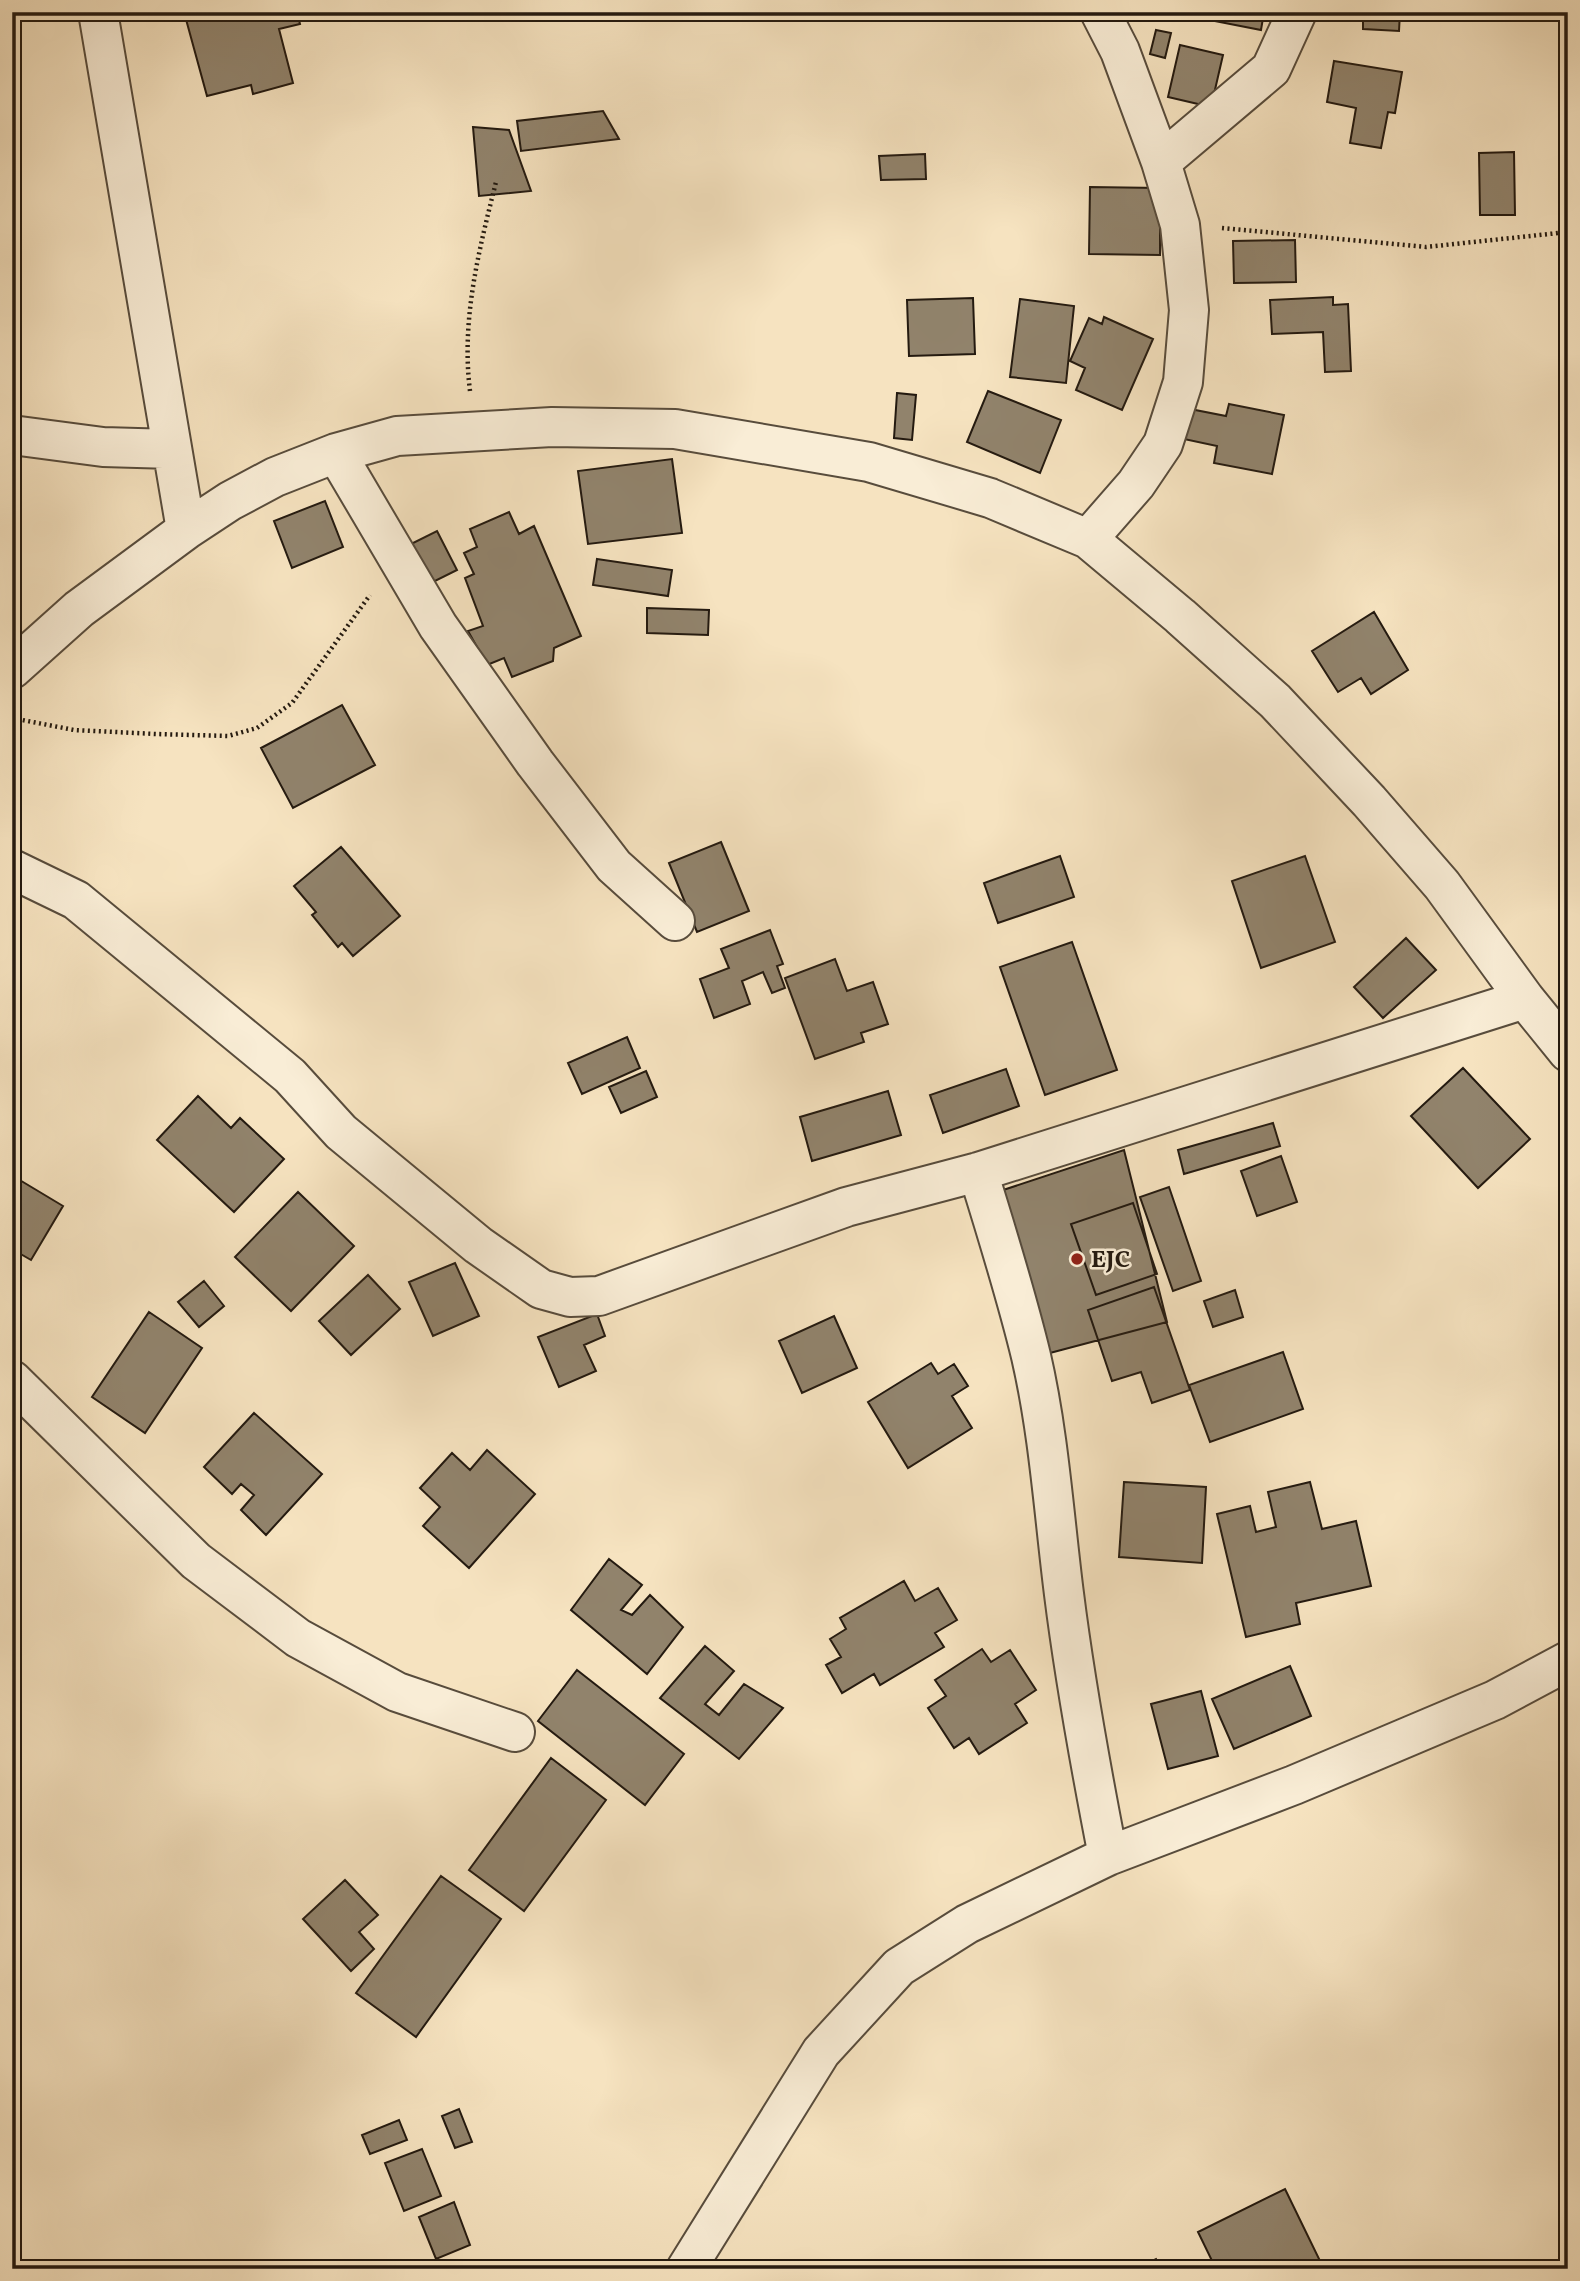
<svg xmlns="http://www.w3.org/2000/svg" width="1580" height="2281" font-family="Vollkorn,serif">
  <rect width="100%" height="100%" fill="#f6e3c0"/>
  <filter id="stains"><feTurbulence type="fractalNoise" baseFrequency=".00286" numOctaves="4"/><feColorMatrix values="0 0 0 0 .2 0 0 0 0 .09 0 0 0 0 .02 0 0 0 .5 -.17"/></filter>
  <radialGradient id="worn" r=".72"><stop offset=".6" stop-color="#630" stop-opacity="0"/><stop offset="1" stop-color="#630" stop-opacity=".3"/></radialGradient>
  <path fill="#91836c" stroke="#241a10" stroke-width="2" d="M184,12h113l3,12 -21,5 14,54 -40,11 -2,-9 -44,11z
    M1194,12h70l-3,18 -67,-13z
    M1363,12h37l-1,19 -36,-2z
    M1156,30l15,3 -6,25 -15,-4z
    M1180,45l43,10 -12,52 -43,-10z
    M1334,61l68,11 -7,41 -7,-1 -7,36 -31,-5 6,-35 -29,-6z
    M603,111l16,28 -98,12 -4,-30z
    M473,127l36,3 22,61 -52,5z
    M1514,152l1,63h-35l-1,-62z
    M925,154l1,25 -45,1 -2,-24z
    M1090,187l70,1v67l-71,-1z
    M1295,240l1,42 -62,1 -1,-42z
    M1333,297v8l15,-1 3,67 -26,1 -2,-40 -51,2 -2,-34z
    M973,298l2,56 -66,2 -2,-56z
    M1020,299l54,7 -8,77 -56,-6z
    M1104,317l49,22 -31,71 -46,-20 9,-22 -15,-7 19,-43 13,6z
    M988,391l73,29 -21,53 -73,-31z
    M897,393l19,2 -4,45 -18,-2z
    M1229,404l55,11 -12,59 -58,-11 3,-17 -33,-7 6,-30 36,7z
    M672,459l10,74 -94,11 -10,-73z
    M325,501l18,46 -51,21 -18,-47z
    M509,512l10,22 15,-8 47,110 -27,12 -1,13 -41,16 -8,-19 -17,7 -19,-34 15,-5 -18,-48 9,-4 -10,-21 13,-6 -7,-18z
    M437,531l20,39 -34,17 -20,-39z
    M597,559l75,11 -4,26 -75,-11z
    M647,608l62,2 -1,25 -61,-2z
    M1374,612l34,58 -37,24 -10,-16 -23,14 -26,-41z
    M342,705l33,60 -82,43 -32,-60z
    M721,842l28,69 -52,21 -28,-69z
    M341,847l59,69 -47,40 -11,-13 -4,4 -26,-32 4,-3 -22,-26z
    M1060,856l14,41 -76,26 -14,-40z
    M1305,856l30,86 -74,26 -29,-87z
    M770,930l13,34 -6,2 8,22 -13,5 -9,-21 -21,9 8,23 -36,14 -14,-39 29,-11 -8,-19z
    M1406,938l30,32 -53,48 -29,-31z
    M1072,942l45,128 -72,25 -45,-128z
    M835,959l12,32 26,-9 15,42 -27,9 3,9 -49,17 -30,-81z
    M627,1037l13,31 -58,26 -14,-31z
    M1463,1068l67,71 -52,49 -67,-72z
    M1006,1069l13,37 -76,27 -13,-38z
    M646,1071l11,26 -36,16 -12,-26z
    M888,1091l13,44 -89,26 -12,-44z
    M198,1096l33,32 9,-10 44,41 -50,53 -77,-72z
    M1273,1123l7,23 -96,28 -6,-24z
    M1124,1150l43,172 -136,36 -46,-162z
    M1281,1156l16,46 -40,14 -16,-45z
    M13,1176l50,30 -32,54 -19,-11z
    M1169,1187l32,94 -28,10 -33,-94z
    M298,1192l56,54 -63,65 -56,-54z
    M1133,1203l24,71 -61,21 -25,-71z
    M455,1263l24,53 -46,20 -24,-54z
    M368,1275l32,34 -49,46 -32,-34z
    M204,1281l20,25 -25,21 -21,-25z
    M1154,1287l36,103 -38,13 -11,-31 -29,9 -24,-71z
    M1235,1290l8,27 -30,10 -9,-26z
    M149,1312l53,36 -57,85 -53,-36z
    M597,1314l8,22 -21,9 12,26 -37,16 -21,-50z
    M834,1316l23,52 -55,25 -23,-52z
    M1283,1352l20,57 -93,33 -21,-57z
    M931,1363l7,11 16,-10 14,22 -16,10 20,32 -64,40 -40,-66z
    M254,1413l68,61 -56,61 -25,-25 13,-15 -13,-11 -9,10 -28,-27z
    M487,1450l48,44 -66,74 -46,-42 17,-19 -20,-19 32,-35 18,17z
    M1124,1482l82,5 -4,76 -83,-6z
    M1310,1482l12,47 34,-8 15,65 -75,17 4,21 -54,13 -29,-123 33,-8 6,26 20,-5 -8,-35z
    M609,1559l33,26 -21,25 11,5 18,-20 33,32 -36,47 -76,-64z
    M904,1581l11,20 23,-13 19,32 -22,13 9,14 -64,38 -6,-11 -32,19 -16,-28 15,-8 -11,-18 16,-10 -6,-11z
    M705,1646l29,25 -29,33 14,11 25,-31 39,24 -44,51 -79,-61z
    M982,1649l9,13 19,-12 26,40 -21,14 12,19 -48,31 -10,-16 -15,10 -26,-40 18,-12 -11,-16z
    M1290,1666l21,50 -77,33 -22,-50z
    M577,1670l107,84 -39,51 -107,-84z
    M1201,1691l17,65 -50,13 -17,-65z
    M551,1758l55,42 -82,111 -55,-41z
    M441,1876l60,43 -85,118 -60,-44z
    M345,1880l33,35 -19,17 15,17 -23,22 -48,-52z
    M459,2109l13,33 -17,6 -13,-32z
    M399,2120l8,20 -37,14 -8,-19z
    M422,2149l19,47 -37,15 -19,-48z
    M1285,2189l37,76 -8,4h-98l-18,-37z
    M454,2202l16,43 -34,14 -17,-42z
    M1156,2259l4,10h-25z"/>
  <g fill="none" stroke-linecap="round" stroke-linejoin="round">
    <defs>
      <path id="minor" d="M98,12l88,518
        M1161,162l110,-93 26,-57
        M12,435l91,12 69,2
        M336,453l102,173 97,137 79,103 61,55
        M1088,539l48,-55 27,-40 20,-62 6,-72 -9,-85 -19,-63 -41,-111 -20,-39
        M12,669l67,-60 107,-79 44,-29 45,-24 61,-24 61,-17 155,-9 123,2 194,33 121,36 98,41 92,77 95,85 94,100 73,84 83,114 43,53
        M12,869l64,31 214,176 51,56 137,113 63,44 29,8 29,-1 247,-89 132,-35 547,-173
        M978,1172c19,61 38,122 53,184 18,78 23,159 33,238 11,88 27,175 44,262
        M12,1380l184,181 102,77 99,54 118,40
        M686,2269l135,-217 78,-85 68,-43 141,-68 186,-71 201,-85 73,-39"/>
    </defs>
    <use href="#minor" stroke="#584c3c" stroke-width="42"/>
    <path stroke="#241a10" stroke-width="4.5" stroke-dasharray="2 3.5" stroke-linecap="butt" d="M1222,228l204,19 142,-15
      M470,391c-9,-72 9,-141 26,-209
      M12,718l62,12 82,4 72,2 29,-8 35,-25 78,-108"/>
    <use href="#minor" stroke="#f9edd6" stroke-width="38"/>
  </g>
  <circle fill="#8f2418" stroke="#f9edd6" stroke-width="2.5" cx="1077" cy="1259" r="7"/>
  <g text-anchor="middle" stroke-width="5" stroke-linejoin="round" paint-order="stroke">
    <g font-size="24" font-weight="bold" fill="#241a10" stroke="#f9edd6" text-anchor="start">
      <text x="1091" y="1267">EJC</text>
    </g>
  </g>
  <rect width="1580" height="2281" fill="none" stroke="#f6e3c0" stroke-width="42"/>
  <rect x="14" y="14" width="1552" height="2253" fill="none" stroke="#241a10" stroke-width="3.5"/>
  <rect x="21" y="21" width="1538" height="2239" fill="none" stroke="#241a10" stroke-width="2"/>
  <rect width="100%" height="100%" filter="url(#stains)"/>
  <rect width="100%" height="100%" fill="url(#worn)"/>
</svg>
